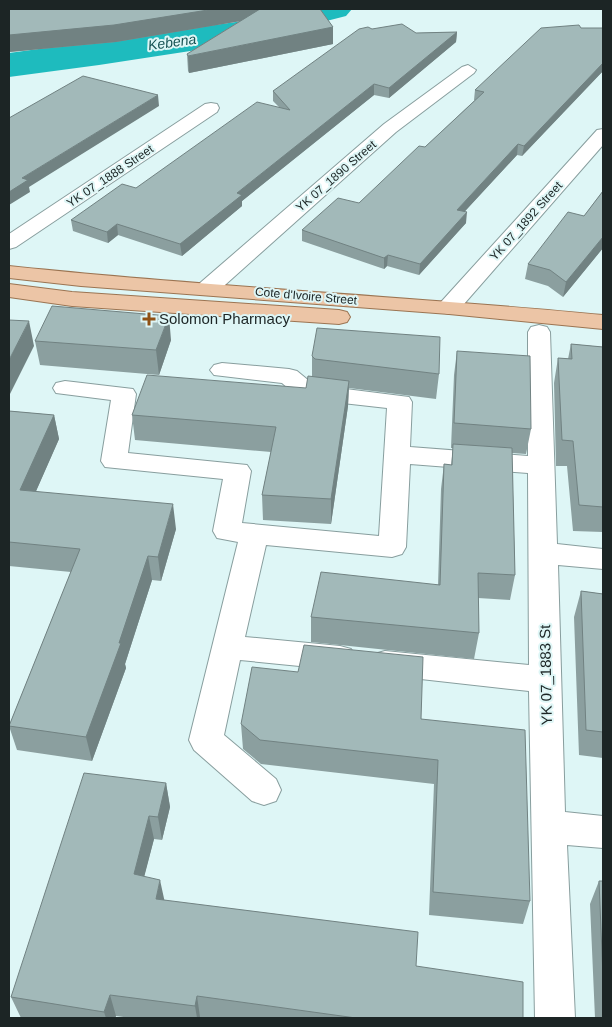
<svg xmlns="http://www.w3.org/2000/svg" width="612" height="1027" font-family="Arial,sans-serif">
  <rect width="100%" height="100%" fill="#def6f6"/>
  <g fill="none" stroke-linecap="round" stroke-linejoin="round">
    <path fill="#1ebbbe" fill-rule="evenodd" d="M291,9h61l-6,7 -110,28 -137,21 -90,12v-24l227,-31z"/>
    <defs>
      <path id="minor" d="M468,65l8,5 -2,3 -78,59 -180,161 -8,1 -8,-1 -3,-5 3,-5 184,-159 78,-57z
        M211,103l6,1 2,4 -2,4 -201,135 -7,2v-15l196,-130z
        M603,129v16l-146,167 -8,2 -8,-2 -3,-5 3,-5 156,-172z
        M539,325l8,2 3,5 7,212 46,5v20l-45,-4 7,247 38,4v32l-36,-3 8,173h-40l-6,-327 -144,-16 -11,-3 -5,-9 5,-9 11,-3 144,14 -1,-192 -118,-9 -4,83 -4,7 -10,3 -126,-12 -21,92 95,9 11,3 5,9 -5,9 -11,3 -100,-10 -16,75 52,44 5,11 -5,11 -12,4 -12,-4 -58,-51 -5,-10 49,-198 -21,-4 -4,-7 10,-52 -118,-12 -4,-6 10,-61 -55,-7 -3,-5 3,-5 9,-2 68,8 3,5 -8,59 119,12 4,6 -9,52 137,13 8,-128 -80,-9 -9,-2 -16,-14 -68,-8 -4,-5 4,-5 8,-2 67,6 8,2 17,14 95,12 3,5 -2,45 118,9v-124l3,-5z"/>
      <path id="major" d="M9,266c197,21 396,30 594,49v14l-154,-15 -368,-28 -72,-8z
        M9,284l63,8 267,18 8,2 3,5 -3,5 -8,2 -267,-18 -63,-9z"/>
    </defs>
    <use href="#minor" stroke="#889e9e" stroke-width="2"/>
    <use href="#major" stroke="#9b7452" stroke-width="2"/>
    <use href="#minor" fill="#fff" fill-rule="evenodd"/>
    <use href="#major" fill="#ecc5a6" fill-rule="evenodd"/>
  </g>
  <path fill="#8b9f9f" d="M9,9h311l13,18v17l-144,29 -1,-2 -1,-17 53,-33 -124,21 -107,10z
    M581,28h22v43l-81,85 -5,-1 -53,57 2,11 -47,52 -32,-9 -3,3 -82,-28v-11l57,-27 66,-56 50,-47h-1l1,-10z
    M372,29l44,4 41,-1 -1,10 -67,56 -15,-3 -132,106v5l-60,50 -64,-21 -10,8 -35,-12 -2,-11 65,-32 143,-81 -6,-6v-10z
    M603,191v57l-40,49 -15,-11 -23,-7 3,-15 56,-48z
    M171,340l-12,35 -119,-10 -5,-24z
    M571,344l32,3v185l-30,-1 -6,-65h-11l-2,-83 4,-25 10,1z
    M457,351l74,78 -5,25 -14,-1 3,122 -5,25 -32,-2 1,35 -5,26 -163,-17v-25l127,-32 3,-96 3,-25 7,1 2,-17h-2l3,-73z
    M312,356l127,18 -3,25 -87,-11 -1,18 -17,118 -68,-4 -1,-25 9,-43 -136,-12 -3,-25 174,-27 6,-11z
    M9,411l45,4 5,24 -23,52 140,38 -15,52 -9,-1 -27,84 1,4 -34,93 -75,-11 -8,-24 62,-154 -62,-6z
    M581,591l22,3v164l-24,-3 -5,-138z
    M421,719l109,182 -7,23 -94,-9 5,-131 -173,-20 -18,-15 -2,-25z
    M166,783l4,24 -8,33 -8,-1 -10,37 20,24 252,66 107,52h-311l-12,-1v1h-69l-15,-2 -1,2h-94l-10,-21z
    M599,881h4v137h-8l-5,-114z"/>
  <path fill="#718282" d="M214,9h63v6l-161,27 -107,10v-17z
    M333,27v17l-144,29 -1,-17z
    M457,32l-1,10 -67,56v-10z
    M603,63v8l-81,85 2,-10z
    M374,84v11l-132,106v5l-60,50 -2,-12 57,-51z
    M158,95l1,11 -130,81 1,5 -21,13v-13l13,-14z
    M518,144l-1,11 -61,66 1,-11z
    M467,212l-1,11 -47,52 1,-11z
    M117,224l1,11 -10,8 -1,-11z
    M603,237v11l-40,49 3,-15z
    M388,255l-1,11 -3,3v-11z
    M169,316l2,24 -12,35 -3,-25z
    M29,321l5,25 -25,50v-36z
    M349,381l-1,25 -17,118v-25z
    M54,415l5,24 -33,75 -6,-24z
    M173,504l3,25 -15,52 -3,-24z
    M148,556l4,24 -27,84 1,4 -34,93 -6,-24z
    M166,783l4,24 -8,33 -4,-23z
    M149,816l5,23 -15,58 -5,-23z
    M160,880l5,23 -9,-4z
    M110,995l6,21 -1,2h-9l-2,-6z
    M197,996l3,21v1h-3l-2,-12z"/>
  <path fill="#a2b9b9" stroke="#718282" d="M9,9h205l-100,16 -105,10z
    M260,9h60l13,18 -145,29 -1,-2z
    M402,24l14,9 41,-1 -68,56 -15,-4 -137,109 5,2 -62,49 -63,-20 -10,8 -36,-12 51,-36 14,4 121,-86 33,8 -17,-19 86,-62 9,-2 4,2z
    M579,25l2,3h22v35l-79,83 -6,-2 -61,66 10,2 -47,52 -32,-9 -4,3 -82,-28 36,-32 21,5 60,-57 6,1 59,-55 -9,-2 66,-62z
    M83,76l75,19 -136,83 6,2 -19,12v-74z
    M603,191v46l-37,45 -16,-12 -22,-6 40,-52 16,4z
    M52,306l117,10 -13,34 -121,-9z
    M9,320l20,1 -20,39z
    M317,328l123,9 -1,37 -124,-15 -3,-3z
    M571,344l32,3v160l-24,-2 -6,-64 -11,-1 -4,-82 14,1z
    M457,351l73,5 1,73 -77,-6z
    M147,375l159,13 2,-12 41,5 -18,118 -69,-4 14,-68 -144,-12z
    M9,411l45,4 -34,75 153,14 -15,53 -10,-1 -29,87h2l-35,94 -77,-11 71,-177 -71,-7z
    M453,444l59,4 3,127 -37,-2 1,60 -168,-16 10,-45 119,13 4,-121 8,1z
    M581,591l22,3v138l-17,-2z
    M304,645l119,12 -2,62 104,11 5,171 -97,-9 5,-132 -178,-20 -19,-16 11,-57 46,5z
    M84,773l82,10 -8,34 -9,-1 -15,58 26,6 -4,19 262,33 -2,34 107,16v36h-167l-159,-22 -2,10 -85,-11 -6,17 -93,-15z
    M599,881h4v97z"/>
  <path fill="#8f5115" stroke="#def6f6" stroke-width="2" d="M146.5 311.5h5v5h5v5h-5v5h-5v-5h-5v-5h5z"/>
  <g text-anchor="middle" stroke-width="4" stroke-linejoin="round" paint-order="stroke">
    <g font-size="12" fill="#1c2525" stroke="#def6f6">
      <text transform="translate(110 176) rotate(-34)" y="4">YK 07_1888 Street</text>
      <text transform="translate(336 176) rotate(-41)" y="4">YK 07_1890 Street</text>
      <text transform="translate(526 221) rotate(-48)" y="4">YK 07_1892 Street</text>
      <text transform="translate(306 296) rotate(5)" y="4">Cote d'Ivoire Street</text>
    </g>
    <g font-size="14" font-style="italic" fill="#165253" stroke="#def6f6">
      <text transform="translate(172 42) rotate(-8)" y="5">Kebena</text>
    </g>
    <g font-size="15" fill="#1c2525" stroke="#def6f6" text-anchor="start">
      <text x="159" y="324">Solomon Pharmacy</text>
    </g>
    <g font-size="15" fill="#1c2525" stroke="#def6f6">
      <text transform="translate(546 675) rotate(-91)" y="5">YK 07_1883 St</text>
    </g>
  </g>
  <rect width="612" height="1027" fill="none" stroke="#1c2525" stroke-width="20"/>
</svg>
